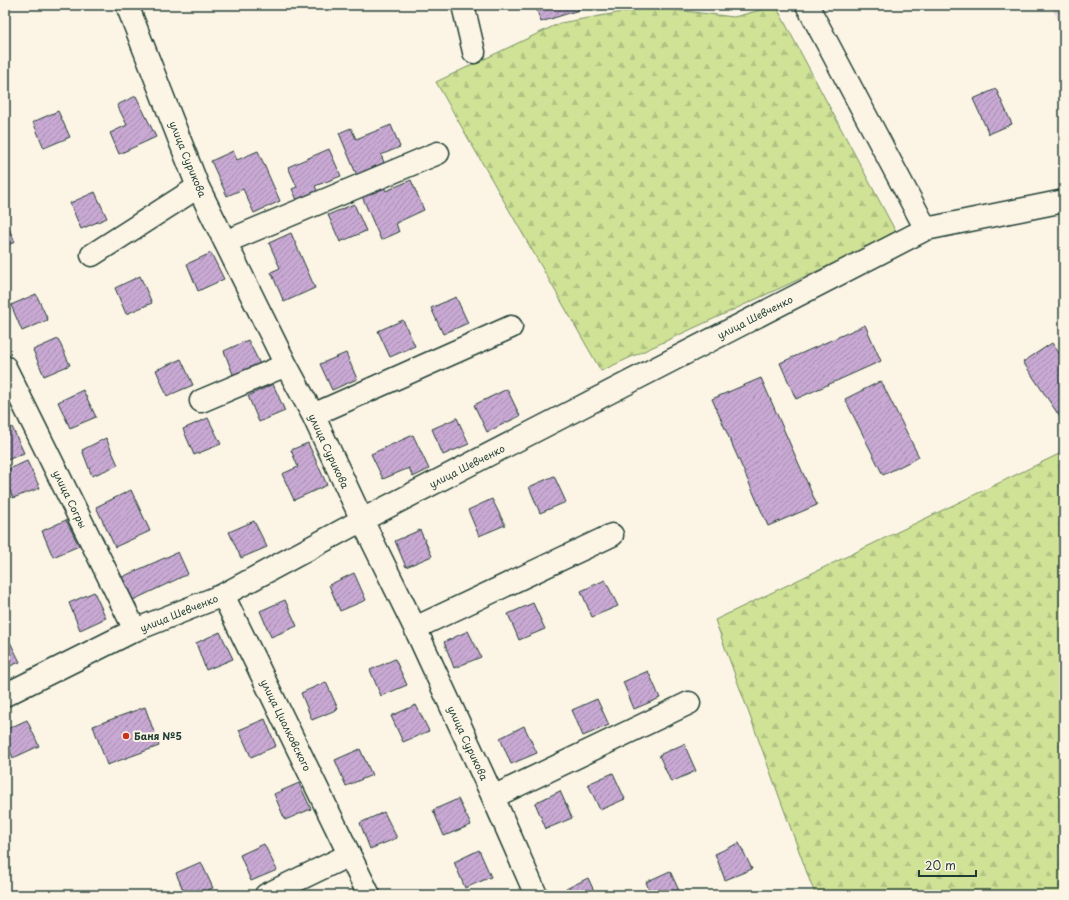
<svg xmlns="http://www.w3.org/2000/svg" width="1069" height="900" font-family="'Playpen Sans',sans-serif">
  <defs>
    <pattern id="industrial-grid" width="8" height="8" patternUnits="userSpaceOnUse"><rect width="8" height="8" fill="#eddee0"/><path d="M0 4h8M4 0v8" fill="none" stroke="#cbbfc1"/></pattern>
    <pattern id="forest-firs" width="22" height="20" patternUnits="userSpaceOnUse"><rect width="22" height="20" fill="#cfe296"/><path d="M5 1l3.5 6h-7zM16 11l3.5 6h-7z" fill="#b1c382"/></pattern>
    <pattern id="building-hatch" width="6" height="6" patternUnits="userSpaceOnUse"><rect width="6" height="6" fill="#c9a9d4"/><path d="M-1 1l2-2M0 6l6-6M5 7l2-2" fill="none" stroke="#a38bad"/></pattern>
  </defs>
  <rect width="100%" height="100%" fill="#fcf5e5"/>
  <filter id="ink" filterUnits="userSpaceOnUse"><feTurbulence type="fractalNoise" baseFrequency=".025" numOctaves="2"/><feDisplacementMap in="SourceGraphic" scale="8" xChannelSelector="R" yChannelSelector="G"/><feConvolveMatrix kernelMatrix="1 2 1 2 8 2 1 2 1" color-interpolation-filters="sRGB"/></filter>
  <g filter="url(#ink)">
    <path fill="url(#industrial-grid)" d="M1051,5h13v29z"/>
    <path fill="url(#forest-firs)" stroke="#779065" d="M776,6l121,228 -296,137 -165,-289 124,-59 91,-16 83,10z
      M1059,454l5,6v435h-248l-5,-11 -96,-264z"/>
    <path fill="url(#building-hatch)" stroke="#1f3d34" d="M535,5h43l1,5 -38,12z
      M996,89l16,35 -23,10 -16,-35z
      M136,96l20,41 -37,17 -9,-21 17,-8 -10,-20z
      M58,111l12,26 -26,11 -11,-26z
      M391,125l9,22 -19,8 4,10 -28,11 -18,-43 12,-5 5,11z
      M329,149l12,27 -26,10 4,9 -20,9 -7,-15 5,-2 -9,-20z
      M233,151l4,9 21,-9 22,50 -26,12 -11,-24 -16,7 -16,-35z
      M411,180l13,30 -28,13 3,9 -18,8 -20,-46 22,-9 3,6z
      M95,192l12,26 -26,11 -11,-26z
      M354,204l12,27 -26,11 -12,-27z
      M5,220l10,22 -10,4z
      M291,233l24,55 -31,14 -13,-30 9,-4 -11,-25z
      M211,253l13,26 -26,12 -11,-27z
      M140,276l12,27 -26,11 -11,-26z
      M36,294l12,26 -26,11 -11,-26z
      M456,297l12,26 -25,11 -12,-26z
      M403,320l12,26 -25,11 -12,-26z
      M865,325l16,36 -85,38 -16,-36z
      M58,339l12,26 -26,11 -11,-26z
      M248,340l13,26 -27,11 -10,-26z
      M1052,343l12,17v63l-41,-61z
      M346,353l11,26 -25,11 -12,-26z
      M181,359l12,26 -26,11 -11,-26z
      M761,378l56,127 -49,21 -56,-127z
      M881,381l38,76 -36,18 -38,-76z
      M273,384l12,27 -26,11 -11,-26z
      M507,389l13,27 -33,16 -13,-27z
      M83,390l13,27 -26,11 -12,-26z
      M208,418l13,26 -27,11 -11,-26z
      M457,418l12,26 -26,11 -11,-26z
      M12,427l12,26 -19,8v-31z
      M413,435l16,34 -16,8 -4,-9 -26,11 -12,-25z
      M106,438l12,27 -26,11 -10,-26z
      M308,443l19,42 -33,15 -12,-26 16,-7 -7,-17z
      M27,461l13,27 -27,10 -8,-19v-8z
      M554,476l12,26 -26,11 -11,-26z
      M131,490l19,41 -35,16 -19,-40z
      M492,499l13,26 -26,11 -11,-26z
      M66,520l13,26 -26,11 -11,-26z
      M254,521l13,26 -26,11 -12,-26z
      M420,530l12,26 -26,11 -11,-26z
      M178,552l10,22 -55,26 -11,-23z
      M354,573l12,27 -26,11 -11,-26z
      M605,580l13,26 -26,11 -11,-26z
      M94,592l12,26 -26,12 -11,-27z
      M285,600l12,26 -26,11 -11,-26z
      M533,603l12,26 -26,11 -11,-26z
      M468,631l13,26 -27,11 -10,-26z
      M220,632l13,27 -27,11 -10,-27z
      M7,636l13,26 -15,6v-31z
      M395,659l12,26 -26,11 -11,-26z
      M648,671l12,27 -26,11 -11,-27z
      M326,682l12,27 -26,11 -11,-27z
      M597,699l12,26 -26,11 -11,-26z
      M416,705l13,26 -26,11 -12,-26z
      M145,707l14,39 -52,19 -14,-39z
      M265,719l11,27 -25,11 -12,-27z
      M27,720l12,26 -26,12 -8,-19v-9z
      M524,726l13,27 -26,11 -11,-26z
      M684,744l12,27 -25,11 -12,-27z
      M360,749l12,26 -26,11 -11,-26z
      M613,773l12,26 -25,11 -12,-26z
      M299,783l12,26 -26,11 -11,-26z
      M560,791l12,27 -26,11 -11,-26z
      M458,799l13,26 -27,11 -11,-26z
      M384,812l13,26 -27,11 -10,-26z
      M739,843l13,26 -27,11 -10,-26z
      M264,844l13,26 -26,11 -11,-26z
      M479,850l12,27 -26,11 -11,-26z
      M201,862l12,26 -17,7h-11l-9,-22z
      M670,871l11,24h-30l-5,-13z
      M588,878l8,17h-30l-2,-5z"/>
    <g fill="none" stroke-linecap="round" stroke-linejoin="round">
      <defs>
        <path id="minor" d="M127,5l71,182 88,178 27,50 49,105 53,108 78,169 43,98
          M463,5l11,47
          M807,5l119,224
          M225,242l213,-89
          M92,255l106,-68
          M5,367l130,263
          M201,401l85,-36
          M313,415l198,-88
          M223,595l146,300
          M415,628l197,-93
          M5,695l130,-65 88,-35 139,-75 564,-291 138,-28
          M493,797l196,-94
          M266,895l83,-40"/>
      </defs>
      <use href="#minor" stroke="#1f3d34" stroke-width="25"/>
      <use href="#minor" stroke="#fcf5e5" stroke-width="22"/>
    </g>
  </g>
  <circle fill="#c8321e" stroke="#fcf5e5" stroke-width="1.5" cx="126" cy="736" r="4"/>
  <g text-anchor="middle" stroke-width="4" stroke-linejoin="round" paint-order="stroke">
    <g font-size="10" fill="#1f3d34" stroke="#fcf5e5">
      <text transform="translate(188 159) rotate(68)" y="4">улица Сурикова</text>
      <text transform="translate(755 317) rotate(-27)" y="4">улица Шевченко</text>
      <text transform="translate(329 451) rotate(65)" y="4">улица Сурикова</text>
      <text transform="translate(467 466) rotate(-27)" y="4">улица Шевченко</text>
      <text transform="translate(70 499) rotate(64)" y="4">улица Согры</text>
      <text transform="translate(179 613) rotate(-22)" y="4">улица Шевченко</text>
      <text transform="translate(286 725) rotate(64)" y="4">улица Циолковского</text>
      <text transform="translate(468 743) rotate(65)" y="4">улица Сурикова</text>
    </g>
    <g font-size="10" font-weight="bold" fill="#1f3d34" stroke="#fcf5e5" text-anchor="start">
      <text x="134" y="740">Баня №5</text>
    </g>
  </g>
  <rect width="1069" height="900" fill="none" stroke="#fcf5e5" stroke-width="20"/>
  <rect x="10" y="10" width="1049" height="880" fill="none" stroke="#1f3d34" stroke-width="1.5" filter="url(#ink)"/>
  <path d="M919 870v6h57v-6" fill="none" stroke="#1f3d34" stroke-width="2"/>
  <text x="925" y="870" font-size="12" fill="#1f3d34" stroke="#fcf5e5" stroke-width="3" paint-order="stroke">20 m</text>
</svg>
